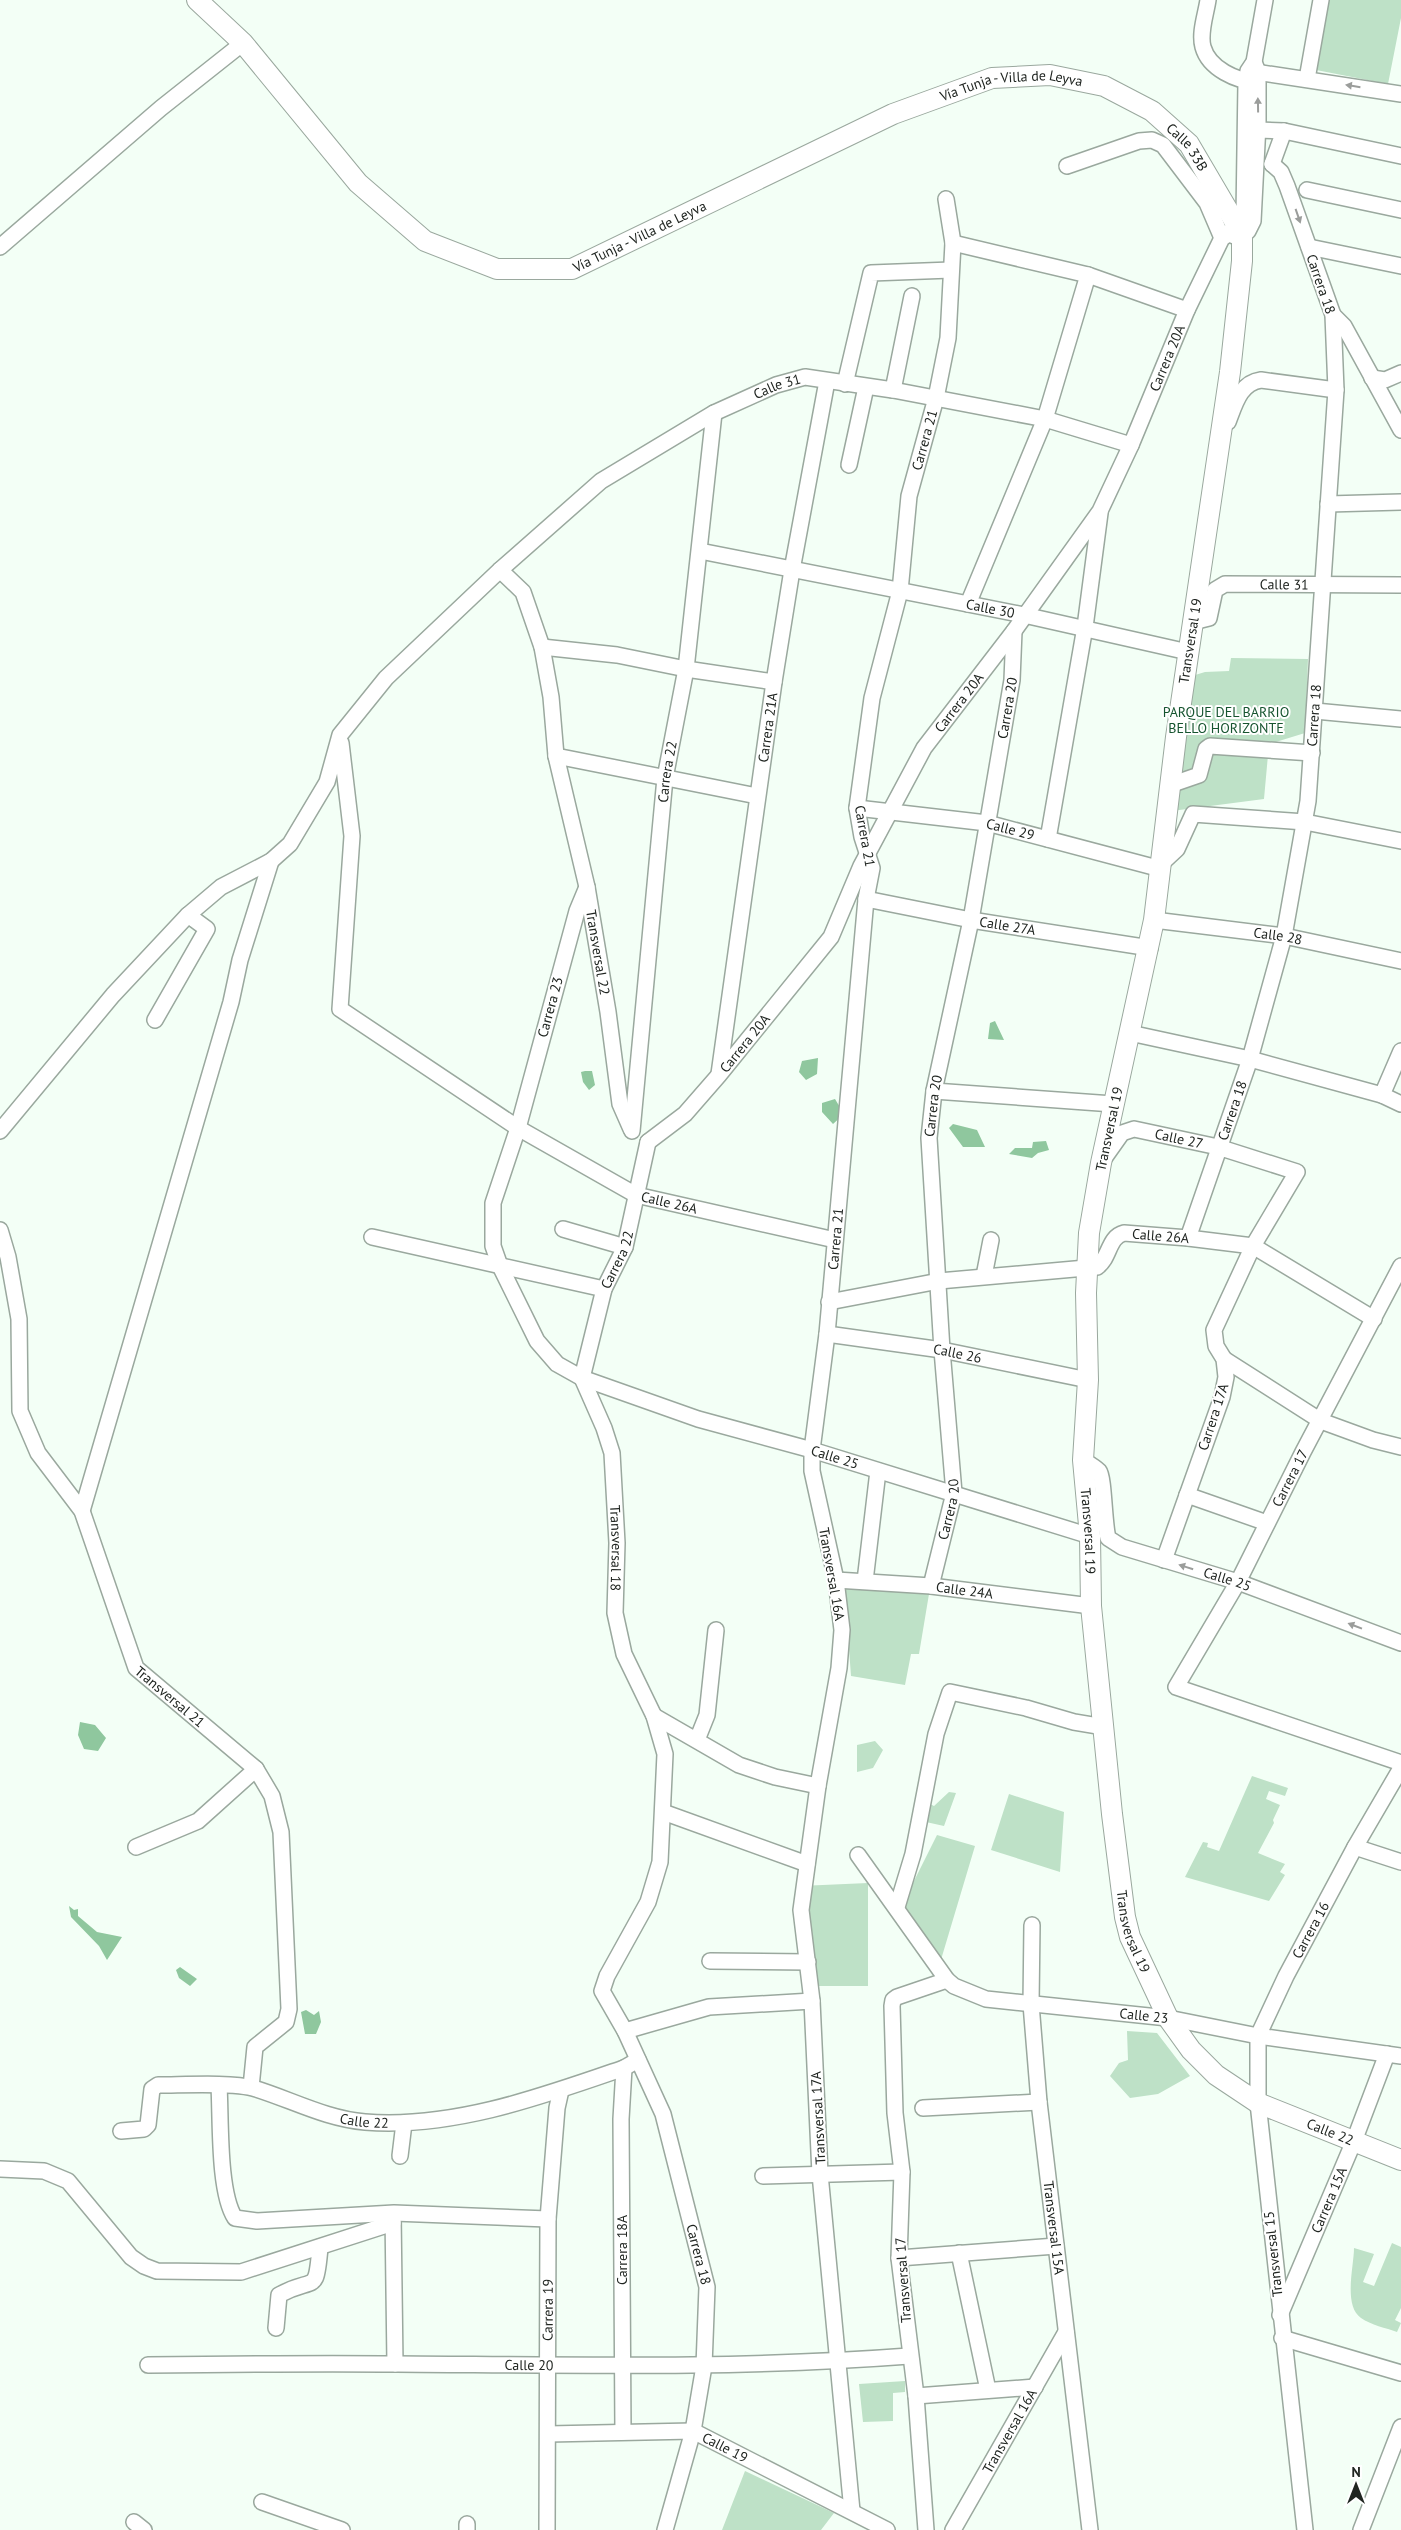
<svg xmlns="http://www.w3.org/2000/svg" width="1401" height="2530" font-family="'PT Sans',sans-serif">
  <rect width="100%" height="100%" fill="#f3fff6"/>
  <path fill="#bee1c7" d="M1323,0h78v18l-13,66 -77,-15z
    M1231,658l77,1 -3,74 -36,11 -5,55 -100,13 18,-133 23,-7 24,-1z
    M844,1581l86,7 -11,66h-8l-6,31 -54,-9z
    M875,1741l8,9 -10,18 -16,4v-27z
    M1252,1776l36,12 -3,8 -16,-5 -3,8 14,6 -7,15 1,3 -16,30 27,11 -5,8 5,3 -16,26 -84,-24 18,-35 5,1 -1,4 12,4z
    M949,1792l7,1 -12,33 -18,-4 4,-10 -3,-3 1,-6 6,3z
    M1009,1794l55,18 -4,60 -69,-22z
    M937,1835l38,11 -35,117 -38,-58z
    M868,1883v103h-60l-8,-100z
    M1127,2031l30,2 33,43 -32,18 -28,4 -20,-22 9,-13 9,-3z
    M1392,2243l9,4v61l-6,12 6,3 -4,9c-11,-4 -26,-7 -36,-14 -18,-12 -7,-52 -7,-70l20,6 -11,28 11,4z
    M905,2381v11l-12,1v28l-30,1 -4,-38z
    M745,2471l89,42 -13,17h-99z"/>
  <path fill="#8fc79e" d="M995,1021l9,19 -16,-1 2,-16z
    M818,1058l-1,16 -11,6 -7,-8 3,-11z
    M585,1071h7l3,14 -6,5 -6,-8 -2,-10z
    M835,1099l9,15 -11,10 -11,-12v-9z
    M953,1124l24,6 8,17h-22l-14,-19z
    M1046,1141l3,9 -11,3 -6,5 -23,-4 6,-6h17l1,-6z
    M80,1722l15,3 11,13 -8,13 -14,-2 -6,-14z
    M69,1906l5,4 4,-1v7l19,16 25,5 -15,23 -8,-14 -28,-29z
    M180,1967l17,12 -7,7 -11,-8 -3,-8z
    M306,2010l8,5 5,-4 2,11 -5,12h-11l-4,-22z"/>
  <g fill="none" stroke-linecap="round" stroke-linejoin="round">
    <defs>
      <g id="minor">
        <path d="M1208,0c-2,14 -9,33 -5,47 6,22 34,34 53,35"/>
        <path d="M1249,71l152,23"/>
        <path d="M1307,79l14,-79"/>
        <path d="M1258,130l26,1 117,25"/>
        <path d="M1272,164l12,-33"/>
        <path d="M1067,166l72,-25 13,-1 11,5 44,58 15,35"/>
        <path d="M1307,190l94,20"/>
        <path d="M1234,236l8,1 6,-6 5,-10 5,-97v-52l-4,-10"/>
        <path d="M953,243l135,32 99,35"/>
        <path d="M0,247l161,-139 82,-65"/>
        <path d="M1309,247l92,19"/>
        <path d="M1333,315l11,11 57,104"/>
        <path d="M1372,378l13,2 16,-7"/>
        <path d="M845,384l26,-111 80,-3"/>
        <path d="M893,390l19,-94"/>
        <path d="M1228,422c7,-18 12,-39 33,-42l75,10"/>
        <path d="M849,465l17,-78"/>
        <path d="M1328,504l73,-2"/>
        <path id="s1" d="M700,551l324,64 164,37"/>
        <path id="s2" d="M500,570l23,22 19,55 9,50 5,59 31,131 21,125 12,92 11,25"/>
        <path d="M968,604l77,-185 43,-144"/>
        <path id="s3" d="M1193,622l16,-4 6,-28 10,-6 176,1"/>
        <path d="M542,647l75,8 69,14 88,13"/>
        <path d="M1315,711l86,8"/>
        <path id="s4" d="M341,743l11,93 -12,173 178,119 118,67 199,45"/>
        <path d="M556,756l201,40"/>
        <path d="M1170,785l29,-10 7,-26 4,-3 102,7"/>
        <path id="s5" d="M857,808l130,15 174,46"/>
        <path d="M1048,839l37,-212 15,-114"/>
        <path d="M1162,863l15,-14 16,-35 112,8 96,19"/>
        <path id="s6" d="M587,887l-10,24 -59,217 -25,75v43l7,20 37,75 20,23 25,14 116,41 114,31 278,86"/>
        <path id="s7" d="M866,899l105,21 179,28"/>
        <path id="s8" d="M1154,920l130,16 117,25"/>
        <path d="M155,1020l52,-91 -19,-14"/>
        <path d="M1130,1033l120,26 132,36 19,9"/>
        <path id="s9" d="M719,1074l55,-392 18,-112 35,-189"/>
        <path d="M934,1091l179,13"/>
        <path d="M1382,1095l19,-44"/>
        <path id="s10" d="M0,1131l113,-136 75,-80 33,-28 50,-26 19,-17 37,-62 13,-47 46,-57 114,-108 101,-89 113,-68 62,-28 29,-8 88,13 152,29 86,26"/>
        <path id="s11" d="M632,1131l33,-353 21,-109 28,-256"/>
        <path id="s12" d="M648,1142l37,-28 34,-39 112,-138 30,-71 63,-118 90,-117 86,-120 31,-66 56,-135 35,-72 5,-3 17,-20 2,-133 2,-11 6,-9 11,-62"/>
        <path id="s13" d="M1105,1157l17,-24 12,-4 84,18 79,25 -44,74 -39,84 2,16 8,13 2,18 -4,20 -58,163"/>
        <path d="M563,1229l62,18"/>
        <path id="s14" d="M0,1230l8,27 11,62 1,92 18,42 44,58 54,157 120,101 16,27 9,36 8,177 -3,13 -31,25 -4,40"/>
        <path d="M372,1237l232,52"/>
        <path id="s15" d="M1188,1238l62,-179 34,-123 24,-135 28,-411 -3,-75 -46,-129 -6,-14 -9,-8"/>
        <path d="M1401,1266l-98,186 -65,130 -62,105 225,76"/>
        <path d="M984,1276l7,-36"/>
        <path id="s16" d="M829,1302l110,-21 158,-14c13,-9 11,-30 27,-34l64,5 65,8 121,73"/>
        <path id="s17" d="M827,1334l115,16 146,30"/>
        <path d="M1224,1359l97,62 52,19 28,7"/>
        <path id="s18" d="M582,1378l22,50 8,25 5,90 -2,70 9,41 30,62 11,38 -5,108 -12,40 -41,74 -5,15 23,40 38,83 44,173 -3,79 -11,65 -28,99"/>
        <path id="s19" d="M582,1378l22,-89 21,-42 23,-105"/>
        <path id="s20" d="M1083,1460c5,3 12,7 16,11 5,6 5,53 9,67l14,9 116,35 163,61"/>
        <path d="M1187,1495l80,28"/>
        <path d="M82,1511l149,-509 9,-42 31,-99"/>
        <path id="s21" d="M836,1580l95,6 160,20"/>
        <path d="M865,1581l13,-110"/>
        <path id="s22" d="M931,1586l23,-93 -12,-143 -13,-212 5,-47 37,-171 41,-240 2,-49"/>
        <path d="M654,1716l85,49 36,12 43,9"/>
        <path d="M697,1740l10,-25 9,-85"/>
        <path d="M663,1812l144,52"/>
        <path d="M136,1847l62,-26 58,-52"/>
        <path d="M1355,1847l46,15"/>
        <path id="s23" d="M858,1855l89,125 7,6 32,13 182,19 90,18 143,20"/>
        <path d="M897,1907l16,-53 23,-120 14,-42 76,16 48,14 30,5"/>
        <path id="s24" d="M1032,1925l-1,79 8,98 51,428"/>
        <path d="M710,1961l98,1"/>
        <path d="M625,2031l84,-24 103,-6"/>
        <path d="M219,2086c2,33 -1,106 16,132l22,3 137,-8 154,6"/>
        <path d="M923,2108l116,-6"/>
        <path id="s25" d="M121,2131l23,-2 4,-4 4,-36 6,-4c24,0 74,-3 95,3 37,11 73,31 112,34 88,7 178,-26 259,-54l14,-8"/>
        <path d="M400,2156l4,-33"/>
        <path d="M0,2169l44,2 24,10 63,76 13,9 13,5 84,1 152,-49"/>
        <path d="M763,2176l139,-4"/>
        <path d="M393,2214l2,150"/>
        <path d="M959,2253l29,137"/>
        <path d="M899,2258l157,-12"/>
        <path id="s26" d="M1280,2315l74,-174 33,-87"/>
        <path d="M276,2328l3,-33c36,-20 37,2 41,-48"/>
        <path d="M1282,2338l119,35"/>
        <path id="s27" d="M148,2365c83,-1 166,-2 249,-1 171,1 342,5 512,-8"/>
        <path d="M916,2396l119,-9"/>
        <path d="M623,2432l-2,-313 3,-51"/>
        <path id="s28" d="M548,2434l145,-3 194,99"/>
        <path d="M262,2502l80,28"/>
        <path id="s29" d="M852,2511l-32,-337 -8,-173 -11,-91 17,-124 21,-118 3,-38 -6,-50 -24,-109v-21l15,-116 39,-435 6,-31 -10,-31 -5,-29 15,-110 28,-107 9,-95 27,-98 12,-60 5,-95 -7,-44"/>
        <path d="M134,2522l10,8"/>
        <path d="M467,2530v-6"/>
        <path id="s30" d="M547,2530l1,-311 9,-111 4,-18"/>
        <path d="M926,2530l-10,-134 -17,-138 3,-86 -7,-59 -3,-107 1,-6 4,-3 50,-17"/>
        <path id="s31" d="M953,2530l113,-198"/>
        <path id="s32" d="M1305,2530l-47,-427v-67l28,-60 69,-129 46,-79"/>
        <path d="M1361,2530l40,-103"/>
      </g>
      <g id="major">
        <path id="s33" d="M197,0l46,43 115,140 67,58 72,28h75l321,-155 99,-36 58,-3 54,11 48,25 37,33 47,80 6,13v24l-12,111 -54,365 -22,183 -53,243 -12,70 -3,60 2,87 -5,80 7,76 1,70 21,208 13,103 5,20 38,81 23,32 25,25 42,28 143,57"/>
      </g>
    </defs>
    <use href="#minor" stroke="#9aa89e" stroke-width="18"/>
    <use href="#major" stroke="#9aa89e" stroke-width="22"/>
    <use href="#minor" stroke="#fff" stroke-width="15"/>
    <use href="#major" stroke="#fff" stroke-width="20"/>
  </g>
  <defs><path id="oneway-solid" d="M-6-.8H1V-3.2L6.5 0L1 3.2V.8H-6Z" transform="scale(1.25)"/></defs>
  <g fill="#9b9d9b">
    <use href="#oneway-solid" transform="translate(1353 86) rotate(-171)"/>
    <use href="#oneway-solid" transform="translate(1258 105) rotate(-91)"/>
    <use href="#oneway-solid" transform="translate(1298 216) rotate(71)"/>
    <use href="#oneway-solid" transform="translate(1186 1567) rotate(-163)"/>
    <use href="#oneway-solid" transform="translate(1355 1626) rotate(-159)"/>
  </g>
  <g text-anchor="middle" stroke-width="4" stroke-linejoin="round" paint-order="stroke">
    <g font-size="14" fill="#202521" stroke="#fff">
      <text dy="5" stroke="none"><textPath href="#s33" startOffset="965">Vía Tunja - Villa de Leyva</textPath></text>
      <text dy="5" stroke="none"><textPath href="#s33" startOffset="1165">Calle 33B</textPath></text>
      <text dy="5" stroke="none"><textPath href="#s33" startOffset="560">Vía Tunja - Villa de Leyva</textPath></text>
      <text transform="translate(1321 284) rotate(71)" y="5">Carrera 18</text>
      <text dy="5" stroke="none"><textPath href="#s12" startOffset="949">Carrera 20A</textPath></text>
      <text dy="5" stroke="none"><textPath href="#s10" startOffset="1098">Calle 31</textPath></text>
      <text dy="5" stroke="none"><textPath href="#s29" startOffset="2092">Carrera 21</textPath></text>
      <text dy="5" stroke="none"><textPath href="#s3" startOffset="116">Calle 31</textPath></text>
      <text dy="5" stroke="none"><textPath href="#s1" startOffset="296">Calle 30</textPath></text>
      <text transform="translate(1190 641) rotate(-81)" y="5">Transversal 19</text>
      <text dy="5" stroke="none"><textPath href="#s12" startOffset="544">Carrera 20A</textPath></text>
      <text dy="5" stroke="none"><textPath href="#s22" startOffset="889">Carrera 20</textPath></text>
      <text dy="5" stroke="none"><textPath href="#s15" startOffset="540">Carrera 18</textPath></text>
      <text dy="5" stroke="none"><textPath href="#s9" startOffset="350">Carrera 21A</textPath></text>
      <text dy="5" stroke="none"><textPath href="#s11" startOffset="361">Carrera 22</textPath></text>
      <text dy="5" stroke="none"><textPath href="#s5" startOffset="155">Calle 29</textPath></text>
      <text transform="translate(865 836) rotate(80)" y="5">Carrera 21</text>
      <text dy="5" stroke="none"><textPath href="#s7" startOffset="144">Calle 27A</textPath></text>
      <text dy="5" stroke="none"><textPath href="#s8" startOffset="125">Calle 28</textPath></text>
      <text dy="5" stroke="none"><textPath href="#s2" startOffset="401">Transversal 22</textPath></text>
      <text transform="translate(550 1007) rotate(-75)" y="5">Carrera 23</text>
      <text dy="5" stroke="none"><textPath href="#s12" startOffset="139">Carrera 20A</textPath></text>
      <text dy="5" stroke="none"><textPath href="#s22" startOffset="484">Carrera 20</textPath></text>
      <text dy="5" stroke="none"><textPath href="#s15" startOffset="135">Carrera 18</textPath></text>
      <text transform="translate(1109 1129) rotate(-78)" y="5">Transversal 19</text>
      <text dy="5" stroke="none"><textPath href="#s13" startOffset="88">Calle 27</textPath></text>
      <text dy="5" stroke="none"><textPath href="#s4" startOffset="651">Calle 26A</textPath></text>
      <text dy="5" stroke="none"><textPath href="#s16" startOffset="352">Calle 26A</textPath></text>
      <text dy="5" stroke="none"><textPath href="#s29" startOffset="1282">Carrera 21</textPath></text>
      <text dy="5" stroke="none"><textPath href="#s19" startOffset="124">Carrera 22</textPath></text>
      <text dy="5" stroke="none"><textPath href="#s17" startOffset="132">Calle 26</textPath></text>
      <text transform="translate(1213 1417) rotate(-72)" y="5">Carrera 17A</text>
      <text dy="5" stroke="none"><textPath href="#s6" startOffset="802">Calle 25</textPath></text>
      <text transform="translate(1290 1478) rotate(-63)" y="5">Carrera 17</text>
      <text dy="5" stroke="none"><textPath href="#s22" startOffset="79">Carrera 20</textPath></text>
      <text dy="5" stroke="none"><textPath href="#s33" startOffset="2578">Transversal 19</textPath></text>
      <text dy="5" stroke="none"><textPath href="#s18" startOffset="176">Transversal 18</textPath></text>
      <text transform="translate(832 1574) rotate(80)" y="5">Transversal 16A</text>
      <text dy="5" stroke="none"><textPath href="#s20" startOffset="214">Calle 25</textPath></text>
      <text dy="5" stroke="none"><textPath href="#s21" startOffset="129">Calle 24A</textPath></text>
      <text dy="5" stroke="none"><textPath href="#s14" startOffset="512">Transversal 21</textPath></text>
      <text dy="5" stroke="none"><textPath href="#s32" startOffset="615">Carrera 16</textPath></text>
      <text dy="5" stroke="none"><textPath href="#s33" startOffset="2982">Transversal 19</textPath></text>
      <text dy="5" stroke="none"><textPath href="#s23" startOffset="356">Calle 23</textPath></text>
      <text transform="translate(818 2118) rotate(-93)" y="5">Transversal 17A</text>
      <text dy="5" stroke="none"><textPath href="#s25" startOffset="284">Calle 22</textPath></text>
      <text dy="5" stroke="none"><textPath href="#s33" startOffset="3279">Calle 22</textPath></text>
      <text dy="5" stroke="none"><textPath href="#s26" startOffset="125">Carrera 15A</textPath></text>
      <text dy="5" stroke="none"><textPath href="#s24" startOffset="304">Transversal 15A</textPath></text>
      <text transform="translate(622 2250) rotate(-90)" y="5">Carrera 18A</text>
      <text dy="5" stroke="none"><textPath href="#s18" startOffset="924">Carrera 18</textPath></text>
      <text transform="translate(1273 2254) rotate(-96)" y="5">Transversal 15</text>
      <text transform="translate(903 2280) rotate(-94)" y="5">Transversal 17</text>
      <text dy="5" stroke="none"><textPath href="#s30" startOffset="220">Carrera 19</textPath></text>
      <text dy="5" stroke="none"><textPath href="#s27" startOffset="381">Calle 20</textPath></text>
      <text dy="5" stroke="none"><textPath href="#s31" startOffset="114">Transversal 16A</textPath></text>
      <text dy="5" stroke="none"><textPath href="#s28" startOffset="181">Calle 19</textPath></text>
    </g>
    <g font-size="14" fill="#16542f" stroke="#fff">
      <text x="1226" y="717">PARQUE DEL BARRIO<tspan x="1226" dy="16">BELLO HORIZONTE</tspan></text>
    </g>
  </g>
  <g transform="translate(1356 2485)" stroke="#ffffff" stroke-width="4" paint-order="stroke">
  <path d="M0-4L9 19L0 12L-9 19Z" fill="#202521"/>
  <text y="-8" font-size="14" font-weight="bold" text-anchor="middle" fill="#202521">N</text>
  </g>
</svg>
